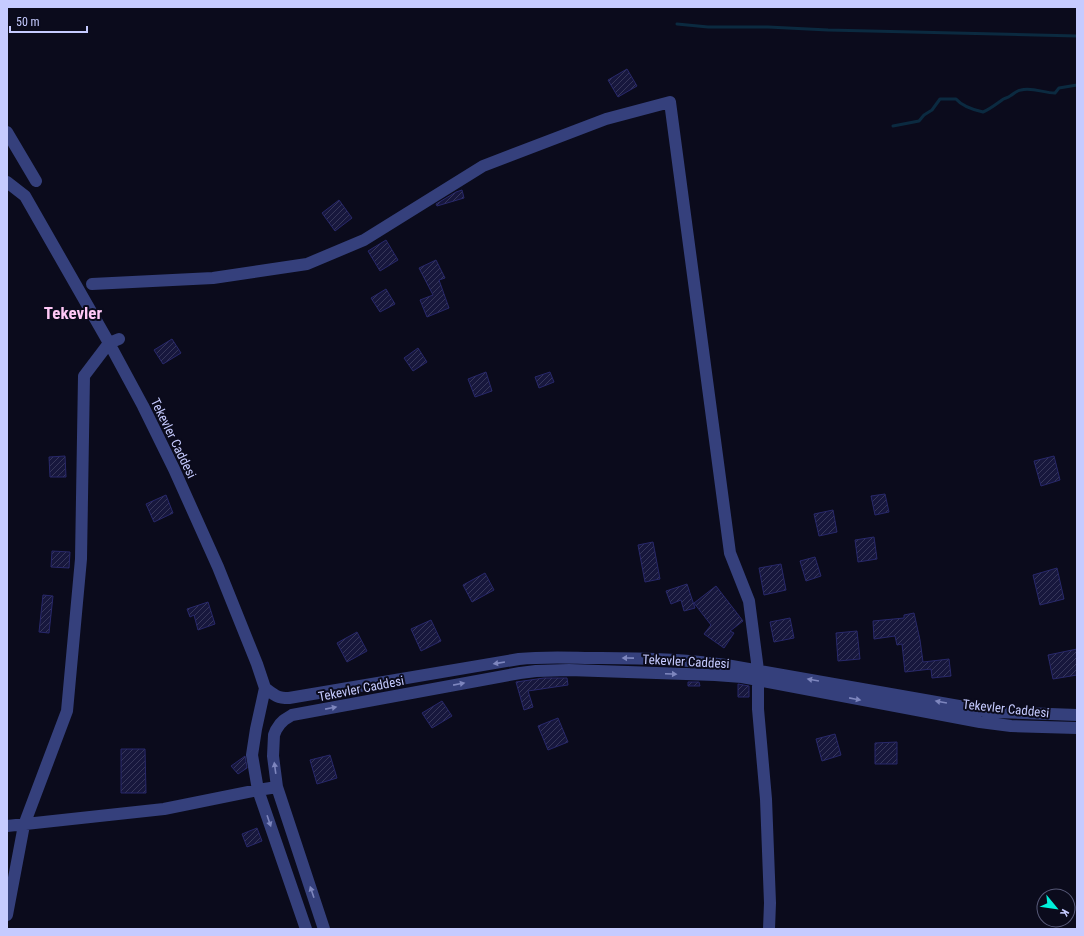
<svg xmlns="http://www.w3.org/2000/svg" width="1084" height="936" font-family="'Roboto Condensed',sans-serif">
  <defs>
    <pattern id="building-hatch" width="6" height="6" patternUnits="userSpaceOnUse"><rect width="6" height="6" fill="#17173d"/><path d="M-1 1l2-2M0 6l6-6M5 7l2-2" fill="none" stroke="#37375a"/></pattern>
  </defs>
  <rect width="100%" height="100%" fill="#0b0b1c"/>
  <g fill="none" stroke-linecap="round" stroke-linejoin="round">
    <path stroke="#0b2a40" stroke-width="3" d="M677,24l31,3h60l60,3 249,6
      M893,126l26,-5 5,-6 8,-5 8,-11h16c6,7 18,11 27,13 7,-3 12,-7 19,-12 2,-2 6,-2 8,-4 4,-2 7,-6 11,-6 11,-3 23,3 34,3l4,-5 18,-3"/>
  </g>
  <path fill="url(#building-hatch)" stroke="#28286a" d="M627,69l10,17 -19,11 -10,-17z
    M462,190l2,8 -27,8 -1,-2 20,-12z
    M339,200l13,18 -17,13 -13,-18z
    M386,240l12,20 -18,11 -12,-20z
    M436,260l9,18 -6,2 10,28 -22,9 -7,-17 13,-5 -14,-27z
    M386,289l9,15 -15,8 -9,-14z
    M172,339l9,14 -18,11 -9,-14z
    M418,348l9,14 -14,9 -9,-13z
    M486,372l6,19 -17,6 -7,-18z
    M550,372l4,10 -15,6 -4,-11z
    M65,456l1,21h-16l-1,-20z
    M1054,456l6,24 -19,6 -7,-25z
    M885,494l4,18 -14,3 -4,-19z
    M166,495l7,18 -19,9 -8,-18z
    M833,510l4,22 -18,4 -5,-22z
    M874,537l3,22 -19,3 -3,-22z
    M653,542l7,37 -15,3 -7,-37z
    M52,551l18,1 -1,16 -18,-1z
    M815,557l6,19 -15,5 -6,-20z
    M781,564l5,26 -22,5 -5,-27z
    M1057,568l7,31 -24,6 -7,-30z
    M485,573l9,17 -22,12 -9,-17z
    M687,584l8,24 -11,3 -3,-11 -10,4 -5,-13z
    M716,586l27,35 -13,10 4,2 -10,15 -20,-14 7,-9 -17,-22z
    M43,595l10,1 -4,37 -10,-1z
    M208,602l7,22 -17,6 -4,-15 -4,2 -3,-8z
    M914,613l6,27 3,22 26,-3 2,17 -19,2 -1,-9 -26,3 -3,-28 -5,1 -2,-9 -21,3 -1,-18 31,-3v-3z
    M790,618l4,20 -20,4 -4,-20z
    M431,620l10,21 -20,10 -10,-22z
    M857,631l3,28 -22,2 -2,-28z
    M357,632l10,19 -20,11 -10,-19z
    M1077,649v26l-24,4 -5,-24z
    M544,678h23l1,7 -40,6 5,16 -9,3 -8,-28z
    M688,682h11l1,4h-12z
    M738,684l11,2v11h-11z
    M442,701l10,15 -20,12 -10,-15z
    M558,718l10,24 -20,8 -10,-24z
    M835,734l6,21 -19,6 -6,-22z
    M897,742v22h-22v-21z
    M121,749h24l1,44h-25z
    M330,755l7,23 -20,6 -7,-24z
    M245,756l2,12 -9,6 -7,-8z
    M257,828l5,13 -15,6 -5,-13z"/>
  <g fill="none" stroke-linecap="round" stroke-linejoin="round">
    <path stroke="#35407c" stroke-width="12" d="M7,132l29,49
      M7,182l18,14 84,147 34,63 31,63 44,98 39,97 8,24 -9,41 -4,26 6,35 48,139
      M92,284l121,-6 94,-14 57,-24 119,-74 123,-47 64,-17 60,451 19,48 9,69v39l8,90 4,104 -1,26
      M265,688c9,7 12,10 24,10l230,-39c27,-3 55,-1 82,-1 42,0 84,1 125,7l250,44 19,3 82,3
      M7,826l157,-17 94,-19 19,-3
      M7,915l17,-90 43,-114 14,-152 3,-183 25,-33 10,-4
      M324,929l-47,-142 -4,-31 1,-21 2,-5 4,-6 4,-4 8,-5 228,-42 16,-2 33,-1 146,5 27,2 238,45 31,4 66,2"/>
  </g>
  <defs><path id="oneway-solid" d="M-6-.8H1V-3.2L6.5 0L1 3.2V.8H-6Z"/></defs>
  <g fill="#7e86be">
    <use href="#oneway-solid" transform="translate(628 658) rotate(-179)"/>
    <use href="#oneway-solid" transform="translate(499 663) rotate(171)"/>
    <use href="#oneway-solid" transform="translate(671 674) rotate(2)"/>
    <use href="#oneway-solid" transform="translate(813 680) rotate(-170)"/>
    <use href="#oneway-solid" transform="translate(459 684) rotate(-11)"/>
    <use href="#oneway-solid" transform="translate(855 699) rotate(11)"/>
    <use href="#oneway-solid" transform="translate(941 702) rotate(-170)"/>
    <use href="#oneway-solid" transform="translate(331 708) rotate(-11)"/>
    <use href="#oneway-solid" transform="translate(275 768) rotate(-98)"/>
    <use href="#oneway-solid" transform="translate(269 821) rotate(71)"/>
    <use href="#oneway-solid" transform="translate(312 892) rotate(-109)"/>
  </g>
  <g text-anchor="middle" stroke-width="4" stroke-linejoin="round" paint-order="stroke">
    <g font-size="13" fill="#c6cbff" stroke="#0b0b1c">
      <text transform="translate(174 438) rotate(64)" y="5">Tekevler Caddesi</text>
      <text transform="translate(686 661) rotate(3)" y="5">Tekevler Caddesi</text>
      <text transform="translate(361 688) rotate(-11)" y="5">Tekevler Caddesi</text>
      <text transform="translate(1006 708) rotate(6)" y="5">Tekevler Caddesi</text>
    </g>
    <g font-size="17" font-weight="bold" fill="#ffc8f6" stroke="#0b0b1c">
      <text x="73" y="319">Tekevler</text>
    </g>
  </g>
  <rect width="1084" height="936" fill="none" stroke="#c6cbff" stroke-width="16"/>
  <g transform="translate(1056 908) rotate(119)"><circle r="19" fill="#0b0b1c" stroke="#565877"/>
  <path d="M0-3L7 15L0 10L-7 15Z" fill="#00f1da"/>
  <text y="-6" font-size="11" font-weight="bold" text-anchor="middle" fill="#c6cbff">K</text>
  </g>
  <path d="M10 26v6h77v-6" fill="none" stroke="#c6cbff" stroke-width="2"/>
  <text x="16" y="26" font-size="12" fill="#c6cbff" stroke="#0b0b1c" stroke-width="3" paint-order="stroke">50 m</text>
</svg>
